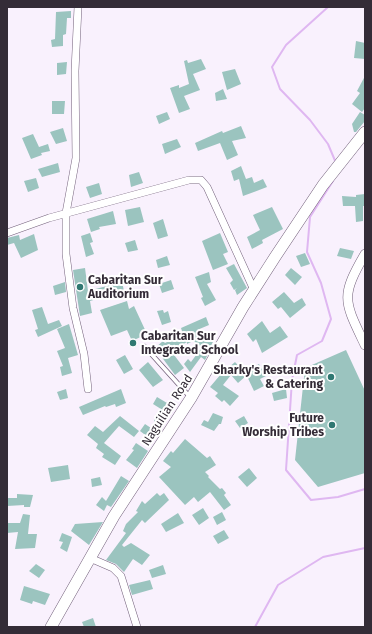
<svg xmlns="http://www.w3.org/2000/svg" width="372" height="634" font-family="'Fira Sans',sans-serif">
  <rect width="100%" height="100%" fill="#f9f1fd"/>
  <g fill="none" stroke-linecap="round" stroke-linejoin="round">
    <path stroke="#dfb7f1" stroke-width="2" d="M328,7l-42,38 -14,22 8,22 30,31 18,24 8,19
      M333,181l-23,36 -3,35 14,31 10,36 -9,22 -25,14 -5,25 -6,90 25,30 27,-3 27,-8
      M255,627l23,-42 45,-28 42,-9"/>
  </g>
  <path fill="#9bc4bf" d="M71,11v7h-4l-1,16 -3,1v11l-11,1 -1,-7 4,-1 1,-27z
    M356,41l9,2v16l-11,-1z
    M201,59l5,10 -13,5 7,16 -16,6 6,13 -11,4 -9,-25 9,-3v3l10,-4 -5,-23 3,-1 1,3z
    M67,62l-1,12 -9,1v-12z
    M235,69l6,15 -14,6 -5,-18z
    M365,76v32l-3,4 -10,-8 8,-11 -3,-2z
    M223,89l4,10 -11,2 -1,-8z
    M52,101h13l-1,13h-12z
    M167,112l3,7 -11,5 -3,-8z
    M360,112l5,3v6l-9,11h-2l-2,-8z
    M241,126l5,12 -14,3 6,14 -11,5 -7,-17 -22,8 -3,-8 27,-12 1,2z
    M63,128l4,13 -11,3 -6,-12z
    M33,134l6,13 9,-3 2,7 -9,2 1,2 -11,4 -9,-21z
    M177,139l4,8 -16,7 -3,-10z
    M58,163l2,9 -18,5 -4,-8z
    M241,166l5,13 6,-2 2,6 9,-4 4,8 -24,9 -4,-17 -5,2 -3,-10z
    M139,172l4,11 -12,4 -2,-12z
    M36,178l3,10 -11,4 -4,-11z
    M99,183l3,11 -12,4 -4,-11z
    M365,194v12h-2v15l-7,1 -1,-16h-12l-1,-10 14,1v-2z
    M140,207l4,15 -16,4 -3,-16z
    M272,207l11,22 -21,11 1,3 -11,6 -5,-12 13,-7 -7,-15z
    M113,211l3,13 -17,3 1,2 -9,3 -4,-13z
    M163,219l5,17 -10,3 -5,-16z
    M90,233l3,9 -3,1 4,11 -8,3 -5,-21z
    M220,233l8,19 -5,2 5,10 -15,6 -11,-29z
    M34,234l4,16 -17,8 -7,-15 -7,2v-7l12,-3 1,5z
    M135,240l3,10 -10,2 -3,-9z
    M340,248l14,3 -3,8 -14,-3z
    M305,253l5,11 -9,3 -5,-11z
    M167,256l3,9 -12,3 -2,-8z
    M234,264l13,24 -10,7 -2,-5 2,-2 -3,2 -4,-7 3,-3 -7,-12z
    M85,268l3,23 34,-9 2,9 -34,10 2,12 -12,3 -7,-46z
    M291,268l11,9 -7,8 -10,-10z
    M209,272l2,10 -4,2 9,16 -11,6 -4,-8 2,-1 -8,-20z
    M171,280l3,9 -12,4 -3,-9z
    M65,282l1,10 -11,3 -2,-9z
    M284,292l10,11 8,-5 4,7 -16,13 -9,-11 -3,2 -6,-7z
    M127,301l2,8 5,-3 13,28 -15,7 -5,-11 -16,6 -11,-26z
    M42,307l6,17 11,-4 3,6 -24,11 -3,-7 3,-1 -6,-19z
    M163,310l1,3 4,-2 3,11 -9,3 -5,-14z
    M206,317l3,8 -12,5 17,10 -7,13 1,1 -3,6 -4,-3 -11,15 -6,-8 4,-5 3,3 11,-15 -9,-6 -6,3v-2l-16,9 13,17 -9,7 -20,-27 8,-7 2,2 18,-9 -2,-6z
    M262,321l8,12 10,-7 8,11 -26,16 -6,-14 -3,3 -6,-8z
    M69,324l9,31 -10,3 4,15 -10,3 -2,-9 3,-1 -6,-15 8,-3 -8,-19z
    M346,350l19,41v82l-47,14 -23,-27 10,-92z
    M125,355l8,14 -9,5 -8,-14z
    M148,362l15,18 -10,7 -14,-17z
    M235,362l12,13 -9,8 -7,-8 -8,10 16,11 -9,10 -6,-6 -2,2 -7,-6 3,-3 -8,-6 11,-13z
    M259,364l7,12 -6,3 4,7 -10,5 -9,-19z
    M66,389l2,9 -8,2 -3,-8z
    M121,389l5,14 -10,4 -1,-3 -9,3 -1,-1 -22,9 -4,-8z
    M286,389l1,9 -13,3 -2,-8z
    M157,397l15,9 -10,20 -8,-5 7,-12 -8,-5z
    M213,413l10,4 -2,7h-2l-5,7 -13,-6 3,-5 4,2z
    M120,416l19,15 -5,6 -15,-11 -15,17 17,13 -6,9 -13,-8 2,-3 -8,-6 2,-4 -11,-9 8,-9 8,6z
    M244,416l4,7 -8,5 -5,-7z
    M145,424l9,6 -6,7 -8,-6z
    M185,439l22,19 3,-2 6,9 -11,7 4,4 -1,1 12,12 2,-1 4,5 -2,2 7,10 -7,5 -14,-18 -12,10 -4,-5 -9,8 -26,-28 12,-10 -8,-6 8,-10 2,2z
    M136,443l12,8 -11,17 -11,-8 8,-10 -2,-1z
    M68,465l2,14 -19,3 -3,-14z
    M249,468l8,10 -10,9 -9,-10z
    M121,476l8,5 -18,26 -4,-2 -3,6 -8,-6 6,-8 4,4z
    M100,477l2,8 -10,2 -1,-8z
    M157,493l3,3 4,-3 5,7 -24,23 -3,-3 -20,25 2,2 7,-4 19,12 -8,10 -9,-6 -9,13 -8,-8 -10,-4 20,-27 -3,-2 3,-7 12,-12 -2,-1 6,-10 3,3z
    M17,494l16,1 -3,12h-6v-2l-17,1v-8h10z
    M203,508l6,10 -10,7 -7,-10z
    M222,512l4,8 -9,5 -4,-8z
    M178,513l6,10 -18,9 -5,-8z
    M23,514l7,1 -2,19h9l-2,14 -20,1 3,-17 -11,1v-10h13z
    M103,522l-14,23 -18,-14 4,-7z
    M224,530l5,8 -11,6 -5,-8z
    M62,533l10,4 -5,15 -7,-4 3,-6 -4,-1z
    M36,564l9,6 -6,8 -10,-7z
    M163,565l3,9 -14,4 -3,-8z
    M150,580l3,9 -21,6 -3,-10z
    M24,586l26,8 -5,11 -12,-4 -1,3 -12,-4z
    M93,618l3,9h-12l-2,-5z"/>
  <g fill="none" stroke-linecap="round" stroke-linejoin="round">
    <defs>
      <path id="service" d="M144,346l46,51"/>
      <path id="minor" d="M78,7l-3,64 1,87 -10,55v41l7,54 11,46 4,35
        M7,233l42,-15 140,-38h12l6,7 47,103
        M90,558l23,10 8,8 16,51"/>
      <path id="tertiary" d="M365,254c-25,43 -21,47 0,91"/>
      <path id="trunk" d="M51,627l63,-111 77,-118 52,-91 32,-50 48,-72 42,-53"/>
    </defs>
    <use href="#service" stroke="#73617b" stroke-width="5"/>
    <use href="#minor" stroke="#73617b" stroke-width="8"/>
    <use href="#tertiary" stroke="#73617b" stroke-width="10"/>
    <use href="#trunk" stroke="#73617b" stroke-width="12"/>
    <use href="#service" stroke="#fff" stroke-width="3.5"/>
    <use href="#minor" stroke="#fff" stroke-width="7"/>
    <use href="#tertiary" stroke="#fff" stroke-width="9"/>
    <use href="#trunk" stroke="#fff" stroke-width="11"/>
  </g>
  <g fill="#307872" stroke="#fff" stroke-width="1.5">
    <circle cx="80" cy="287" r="4"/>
    <circle cx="133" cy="343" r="4"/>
    <circle cx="331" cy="377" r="4"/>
    <circle cx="332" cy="425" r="4"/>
  </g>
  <g text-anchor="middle" stroke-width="4" stroke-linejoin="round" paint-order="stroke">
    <g font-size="12" font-weight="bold" fill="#342c37" stroke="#fff" text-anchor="start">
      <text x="88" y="284">Cabaritan Sur<tspan x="88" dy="14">Auditorium</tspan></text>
      <text x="141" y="340">Cabaritan Sur<tspan x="141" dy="14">Integrated School</tspan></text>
      <text x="323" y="374" text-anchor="end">Sharky's Restaurant<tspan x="323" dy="14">&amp; Catering</tspan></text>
      <text x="324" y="422" text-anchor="end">Future<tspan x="324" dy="14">Worship Tribes</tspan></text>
    </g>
    <g font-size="12" fill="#342c37" stroke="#fff">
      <text transform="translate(167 410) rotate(-57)" y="4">Naguilian Road</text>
    </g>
  </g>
  <rect width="372" height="634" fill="none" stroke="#342c37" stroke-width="16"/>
</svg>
